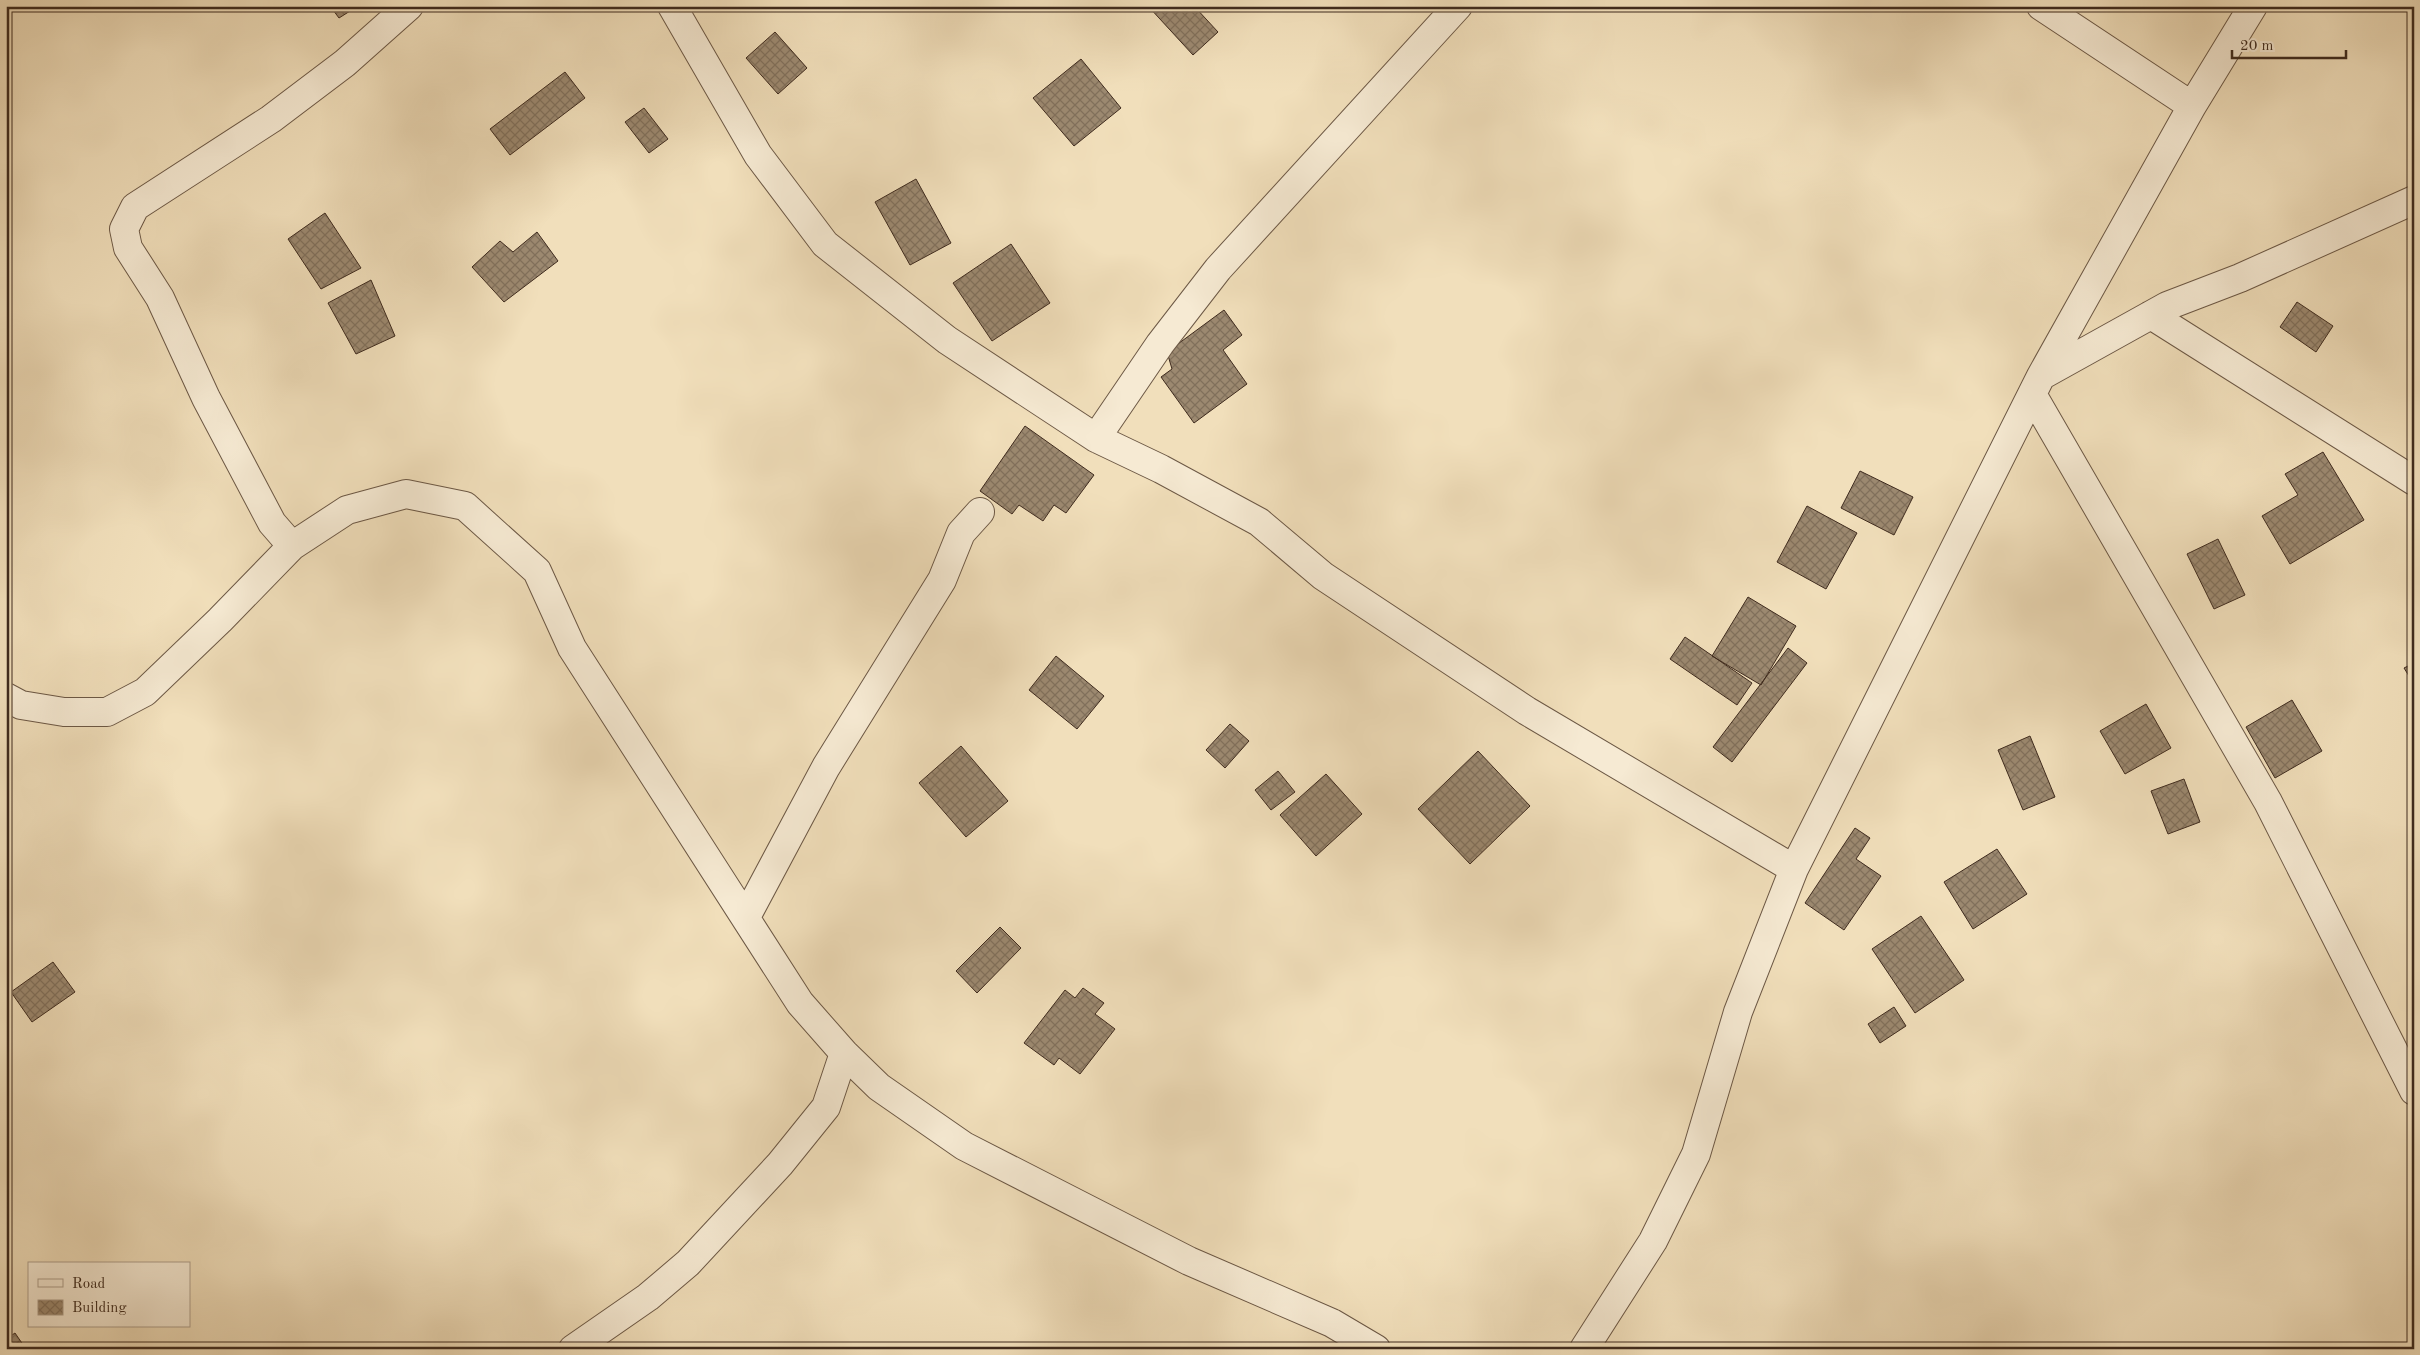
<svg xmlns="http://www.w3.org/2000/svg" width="2420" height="1355" font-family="'Old Standard TT',serif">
  <defs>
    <pattern id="building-cross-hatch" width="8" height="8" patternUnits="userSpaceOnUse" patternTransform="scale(1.25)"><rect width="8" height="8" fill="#9c8970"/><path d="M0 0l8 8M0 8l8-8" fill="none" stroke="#81705b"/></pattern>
  </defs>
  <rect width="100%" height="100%" fill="#f1dfbb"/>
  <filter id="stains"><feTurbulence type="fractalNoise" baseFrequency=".004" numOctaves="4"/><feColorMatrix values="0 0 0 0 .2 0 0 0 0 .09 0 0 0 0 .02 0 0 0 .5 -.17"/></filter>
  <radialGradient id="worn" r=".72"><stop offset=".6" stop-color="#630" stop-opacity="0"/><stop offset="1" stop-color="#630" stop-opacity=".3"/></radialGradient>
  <path fill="url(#building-cross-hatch)" stroke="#3f2b1e" d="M330,6h28l-19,12z
    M1148,6h46l24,26 -25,23z
    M775,32l32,36 -29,26 -32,-36z
    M1081,59l40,49 -47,38 -41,-48z
    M565,72l20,26 -75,57 -20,-26z
    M644,108l24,31 -19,14 -24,-31z
    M916,179l35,64 -41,22 -35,-63z
    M325,213l36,55 -40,21 -33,-50z
    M537,232l21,29 -54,41 -32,-35 28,-26 13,11z
    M1011,244l39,59 -58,38 -39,-58z
    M371,280l24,56 -39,18 -28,-51z
    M2297,302l36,24 -17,26 -36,-25z
    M1224,310l18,25 -19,15 24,34 -53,39 -33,-46 11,-8 -5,-17z
    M1025,426l69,49 -28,38 -12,-8 -11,16 -24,-16 -7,9 -32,-23z
    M2323,452l41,68 -74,44 -28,-48 36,-21 -13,-21z
    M1860,471l53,26 -19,38 -53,-27z
    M1807,506l50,27 -31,56 -49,-27z
    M2218,539l27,56 -31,14 -27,-55z
    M1748,597l48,29 -35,59 -49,-29z
    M1685,637l67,46 -15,22 -67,-46z
    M1788,648l19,15 -75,99 -19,-15z
    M1056,656l48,40 -27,33 -48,-39z
    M2414,663v21l-10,-16z
    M2292,700l30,51 -47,27 -29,-51z
    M2146,704l25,44 -46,26 -25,-43z
    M1230,724l19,17 -24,27 -19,-18z
    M2030,736l25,61 -32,13 -25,-60z
    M961,746l47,55 -42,36 -47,-54z
    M1478,751l52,55 -60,58 -52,-55z
    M1278,771l17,21 -24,18 -16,-20z
    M1326,774l36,40 -46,42 -36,-41z
    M2184,779l16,43 -32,12 -17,-43z
    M1855,828l15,10 -14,21 25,17 -37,54 -39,-27z
    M1997,849l30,45 -54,35 -29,-47z
    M1921,916l43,64 -49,33 -43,-64z
    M1000,927l21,21 -44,45 -21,-22z
    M53,962l22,30 -43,30 -21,-30z
    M1083,988l21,15 -9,11 20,15 -35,45 -21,-16 -5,7 -30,-22 41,-53 10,8z
    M1894,1007l12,19 -26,17 -12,-19z
    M15,1333l11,16h-20v-10z"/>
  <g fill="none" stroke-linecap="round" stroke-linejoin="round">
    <defs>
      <path id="minor" d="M672,6l86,149 67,89 122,96 149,98 65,31 98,53 64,54 204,135 267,158
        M2041,6l151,100
        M2151,315l263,166
        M2041,376l126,-70 73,-28 174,-78
        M2032,394l236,408 146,289
        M1096,438l64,-94 58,-75 240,-263
        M292,546l-20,-23 -66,-125 -46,-100 -32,-50 -4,-19 11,-22 136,-88 74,-56 64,-57
        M6,697l15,8 43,7h43l38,-20 75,-72 72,-74 55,-36 59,-16 59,12 72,65 35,77 228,355 44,50 35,34 85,59 225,115 143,62 44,26
        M746,917l80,-150 116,-187 19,-47 19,-21
        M573,1349l75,-52 40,-34 92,-99 46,-57 18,-54
        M1584,1349l69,-108 43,-87 42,-142 56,-143 247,-493 151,-270 61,-100"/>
    </defs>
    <use href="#minor" stroke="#6c5845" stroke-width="30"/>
    <use href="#minor" stroke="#f6ead3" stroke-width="28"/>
  </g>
  <rect width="2420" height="1355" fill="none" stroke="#f1dfbb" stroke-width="25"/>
  <rect x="8" y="8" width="2405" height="1340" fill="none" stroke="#3f2b1e" stroke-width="2.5"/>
  <rect x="12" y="12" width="2395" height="1330" fill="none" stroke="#3f2b1e"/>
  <rect x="28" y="1262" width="162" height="65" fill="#f6ead3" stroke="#ad9e8b"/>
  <rect x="38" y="1279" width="25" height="8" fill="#f6ead3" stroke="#ad9e8b"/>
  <text x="72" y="1288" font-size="15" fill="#3f2b1e">Road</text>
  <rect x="38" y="1300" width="25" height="15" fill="url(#building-cross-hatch)" stroke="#ad9e8b"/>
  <text x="72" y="1312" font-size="15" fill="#3f2b1e">Building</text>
  <path d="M2232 50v8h114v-8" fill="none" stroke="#3f2b1e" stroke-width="2.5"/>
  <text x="2240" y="50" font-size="15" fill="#3f2b1e" stroke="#f6ead3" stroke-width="4" paint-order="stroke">20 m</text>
  <rect width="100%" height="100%" filter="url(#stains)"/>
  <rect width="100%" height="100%" fill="url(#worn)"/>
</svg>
